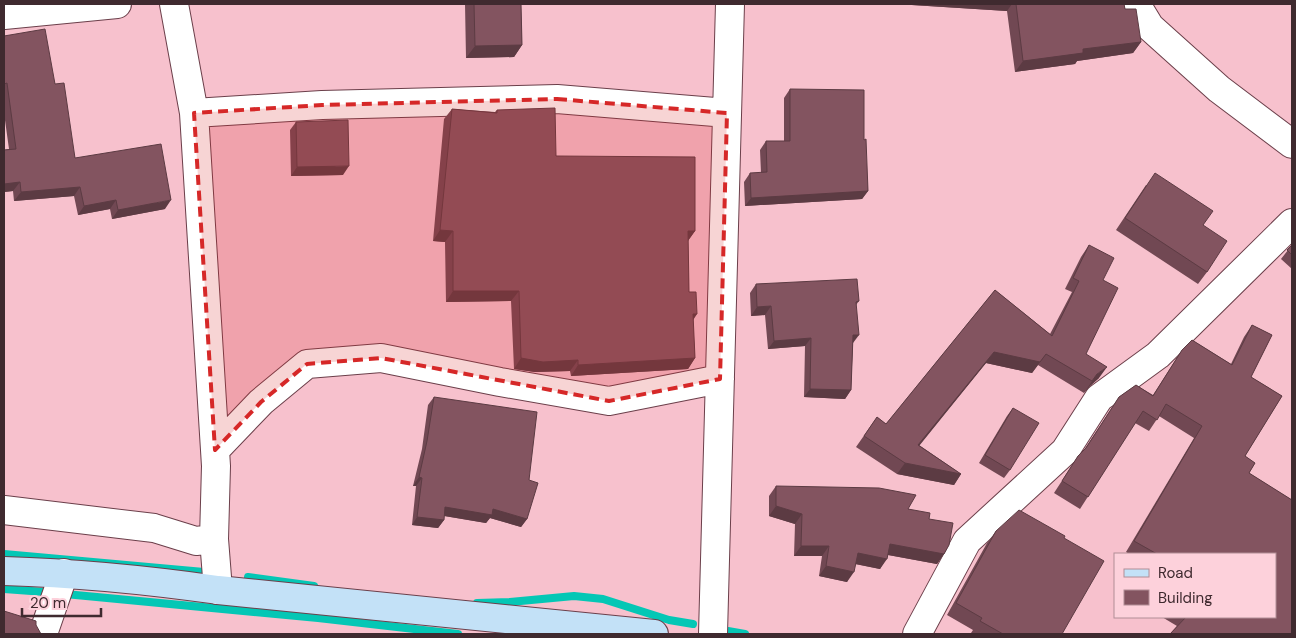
<svg xmlns="http://www.w3.org/2000/svg" width="1296" height="638" font-family="'DM Sans',sans-serif">
  <rect width="100%" height="100%" fill="#f7c1cd"/>
  <g fill="none" stroke-linecap="round" stroke-linejoin="round">
    <path stroke="#04c7b5" stroke-width="8" d="M4,554l200,18
      M248,577l66,9
      M4,589l41,3
      M65,594l253,24 140,16
      M477,603l33,-1 64,-6 29,3 66,21 24,4
      M728,631l17,3"/>
    <defs>
      <path id="street" d="M174,4l20,109 22,353 -2,73 4,51
        M1136,4l14,23 69,62 73,55
        M4,15l113,-11
        M194,113l128,-8 235,-6 170,14
        M215,450l46,-48 46,-38 74,-6 119,24 109,19 111,-22
        M4,510l150,18 42,13 18,-2
        M43,634l21,-61
        M713,634l17,-630
        M917,634l50,-93 98,-90 34,-53 59,-43 134,-132"/>
      <path id="secondary" d="M4,571c72,2 143,9 214,19l436,44"/>
    </defs>
    <use href="#street" stroke="#6b3f4a" stroke-width="30"/>
    <use href="#secondary" stroke="#6b3f4a" stroke-width="30"/>
    <use href="#street" stroke="#fff" stroke-width="28"/>
    <use href="#secondary" stroke="#c3e1f7" stroke-width="28"/>
  </g>
  <path fill="#714853" d="M465,4h56l1,41 -8,12 -48,1z
    M896,4h228l1,5 16,33 -8,11 -56,8 -2,3 -60,8 -8,-61z
    M4,36l51,48 20,74 90,51 -53,10 -2,-10 -32,6 -4,-19 -60,5 -1,-10 -9,1v-42l5,-1 -5,-36z
    M790,89l74,51 4,51 -6,8 -117,7 -1,-24 6,-9h11l-1,-23 6,-9h18v-43z
    M452,109l43,3 2,-2 59,46 139,75 -7,10 1,51 4,28 2,38 -7,11 -117,7 -1,-5 -35,1 -21,-3 -3,-68 -65,1 -1,-60 -12,-1 11,-122z
    M296,122l47,53 -52,1 -1,-46z
    M1146,185l57,40 4,47 -9,12 -82,-54z
    M1089,245l14,35 -17,74 13,24 -9,8 -6,7 -46,-28 -6,8 -46,-10 -67,82 42,29 -7,11 -57,-11 -41,-27 21,-30 9,7 109,-134 55,44 22,-42 -7,-3 16,-32z
    M1292,245v24l-11,-10z
    M756,284l103,17 -3,4 -3,38 -2,47 -6,9 -41,-2 1,-51 -37,3 -3,-34 -14,1 -1,-23z
    M1252,325l20,10 -21,42 31,19 -37,60 10,7 -6,10 43,27v134h-122l7,-8 -15,-9h113v-63h-146l-3,-2 68,-114 -35,-22 -10,15 -14,-8 -55,86 -26,-16 24,-37 6,-6 35,-53 17,-12 17,10 29,-45 10,-10 39,24 13,-27z
    M434,397l95,83 -2,39 -6,8 -31,-9 -4,5 -42,-7v4l-6,8 -26,-3 4,-39h-3l9,-37 6,-44z
    M1013,408l-3,62 -6,8 -25,-15 28,-47z
    M776,486l132,23 21,10 15,35 -7,10 -49,-9 -8,14 -25,-5 -8,18 -28,-6 3,-20h-28l1,-32 -26,-8v-20z
    M996,531l68,7 -2,96h-89l-2,-1 2,-3 -26,-15 40,-72z"/>
  <path fill="#5c3b43" d="M896,4h116l-5,7z
    M1141,42l-8,11 -56,8 -2,3 -60,8 8,-11 60,-12z
    M522,45l-8,12 -48,1 9,-12z
    M349,166l-6,9 -52,1 6,-9z
    M20,182l-7,9 -9,1v-8z
    M80,187l-6,9 -60,5 7,-9z
    M868,191l-6,8 -117,7 6,-8z
    M116,200l-6,9 -32,6 6,-9z
    M171,200l-6,9 -53,10 6,-9z
    M440,230l13,1 -8,11 -12,-1z
    M688,231h7l-8,11z
    M453,291h66l-8,10 -65,1z
    M771,306l-6,9 -14,1 6,-9z
    M693,314h4l-7,11z
    M853,335h6l-6,8z
    M811,338l-6,8 -37,3 6,-8z
    M994,352l52,2 -14,19 -46,-10 -75,93 7,-11z
    M521,358l57,2 -8,11 -35,1 -21,-3z
    M695,358l-7,11 -117,7 7,-11z
    M1107,367l-8,11 -9,8 -6,7 13,-19z
    M810,389l41,1 -6,9 -41,-2z
    M905,463l56,11 -7,11 -57,-11z
    M419,477l3,1 -6,8h-3z
    M776,506l26,8 -7,10 -26,-8z
    M445,507l48,2 34,10 -6,8 -31,-9 -4,5 -47,-8z
    M417,517l27,3 -6,8 -26,-3z
    M890,544l54,10 -7,10 -54,-10z
    M801,546h28l-7,10h-28z
    M858,553l29,6 -7,10 -29,-6z
    M826,566l28,6 -7,10 -28,-6z"/>
  <path fill="#835460" stroke="#5c3b43" d="M474,4h47l1,41 -47,1z
    M1016,4h108l1,5h11l5,33 -58,7v4l-60,8z
    M45,29l10,55 9,-1 11,75 86,-14 10,56 -53,10 -2,-10 -32,6 -4,-19 -59,5 -1,-10 -16,2v-34l12,-1 -9,-66 -3,1v-48z
    M790,89l74,1v50l2,-1 2,52 -117,7 -1,-25 17,-1 -1,-31h24z
    M555,108l1,48 139,1v74h-7l1,61h7l1,22h-4l2,44 -117,7v-5l-35,2 -22,-4 -2,-67h-66v-60l-13,-1 12,-121 45,4v-3z
    M348,120l1,46 -52,1 -1,-45z
    M1155,173l58,38 -10,14 24,16 -20,31 -82,-54z
    M1089,245l25,13 -11,22 15,8 -32,66 21,13 -10,7 -5,7 -46,-27 -6,8 -46,-10 -76,93 43,29 -56,-11 -41,-27 13,-19 9,7 109,-134 57,46 27,-55 -6,-3z
    M1292,245v10l-5,-5z
    M857,279l2,22 -3,1 3,33h-6l-2,55 -41,-1 1,-51 -37,3 -3,-35 -14,1 -1,-23z
    M1252,325l20,10 -21,42 31,19 -37,60 10,7 -6,10 43,27v134h-122l16,-17h89v-63h-118l-23,-13 68,-115 -36,-22 -9,16 -14,-9 -55,86 -26,-16 16,-25 8,-8 33,-51 17,-12 17,11 29,-46 10,-10 40,25z
    M434,397l103,15 -8,68 9,3 -11,36 -34,-10 -1,6 -47,-8 -1,13 -27,-3 5,-39 -3,-1 8,-36z
    M1013,408l26,15 -29,47 -25,-15z
    M776,486l103,2 37,7 -8,14 22,4 -1,6 24,4 -4,22 -5,9 -54,-10 -3,15 -29,-6 -4,19 -28,-6 3,-20h-28l1,-32 -26,-8z
    M1019,510l46,26 -1,2 40,23 -42,73h-59l-23,-13 2,-3 -26,-15 40,-72z
    M4,611l32,10v4l5,9h-37z"/>
  <path fill="#d62828" fill-opacity="0.2" stroke="#d62828" stroke-width="4" stroke-dasharray="10 6" stroke-linejoin="round" d="M557,99l170,14 -7,266 -111,22 -228,-43 -74,6 -46,38 -46,48 -21,-337 128,-8z"/>
  <rect width="1296" height="638" fill="none" stroke="#3f2a2f" stroke-width="10"/>
  <rect x="1114" y="553" width="162" height="65" fill="#fdd1db" stroke="#b18e96"/>
  <rect x="1124" y="569" width="25" height="8" fill="#c3e1f7" stroke="#b18e96"/>
  <text x="1158" y="578" font-size="15" fill="#3f2a2f">Road</text>
  <rect x="1124" y="590" width="25" height="15" fill="#835460" stroke="#b18e96"/>
  <text x="1158" y="603" font-size="15" fill="#3f2a2f">Building</text>
  <path d="M22 608v8h79v-8" fill="none" stroke="#3f2a2f" stroke-width="2.5"/>
  <text x="30" y="608" font-size="15" fill="#3f2a2f" stroke="#fdd1db" stroke-width="4" paint-order="stroke">20 m</text>
</svg>
